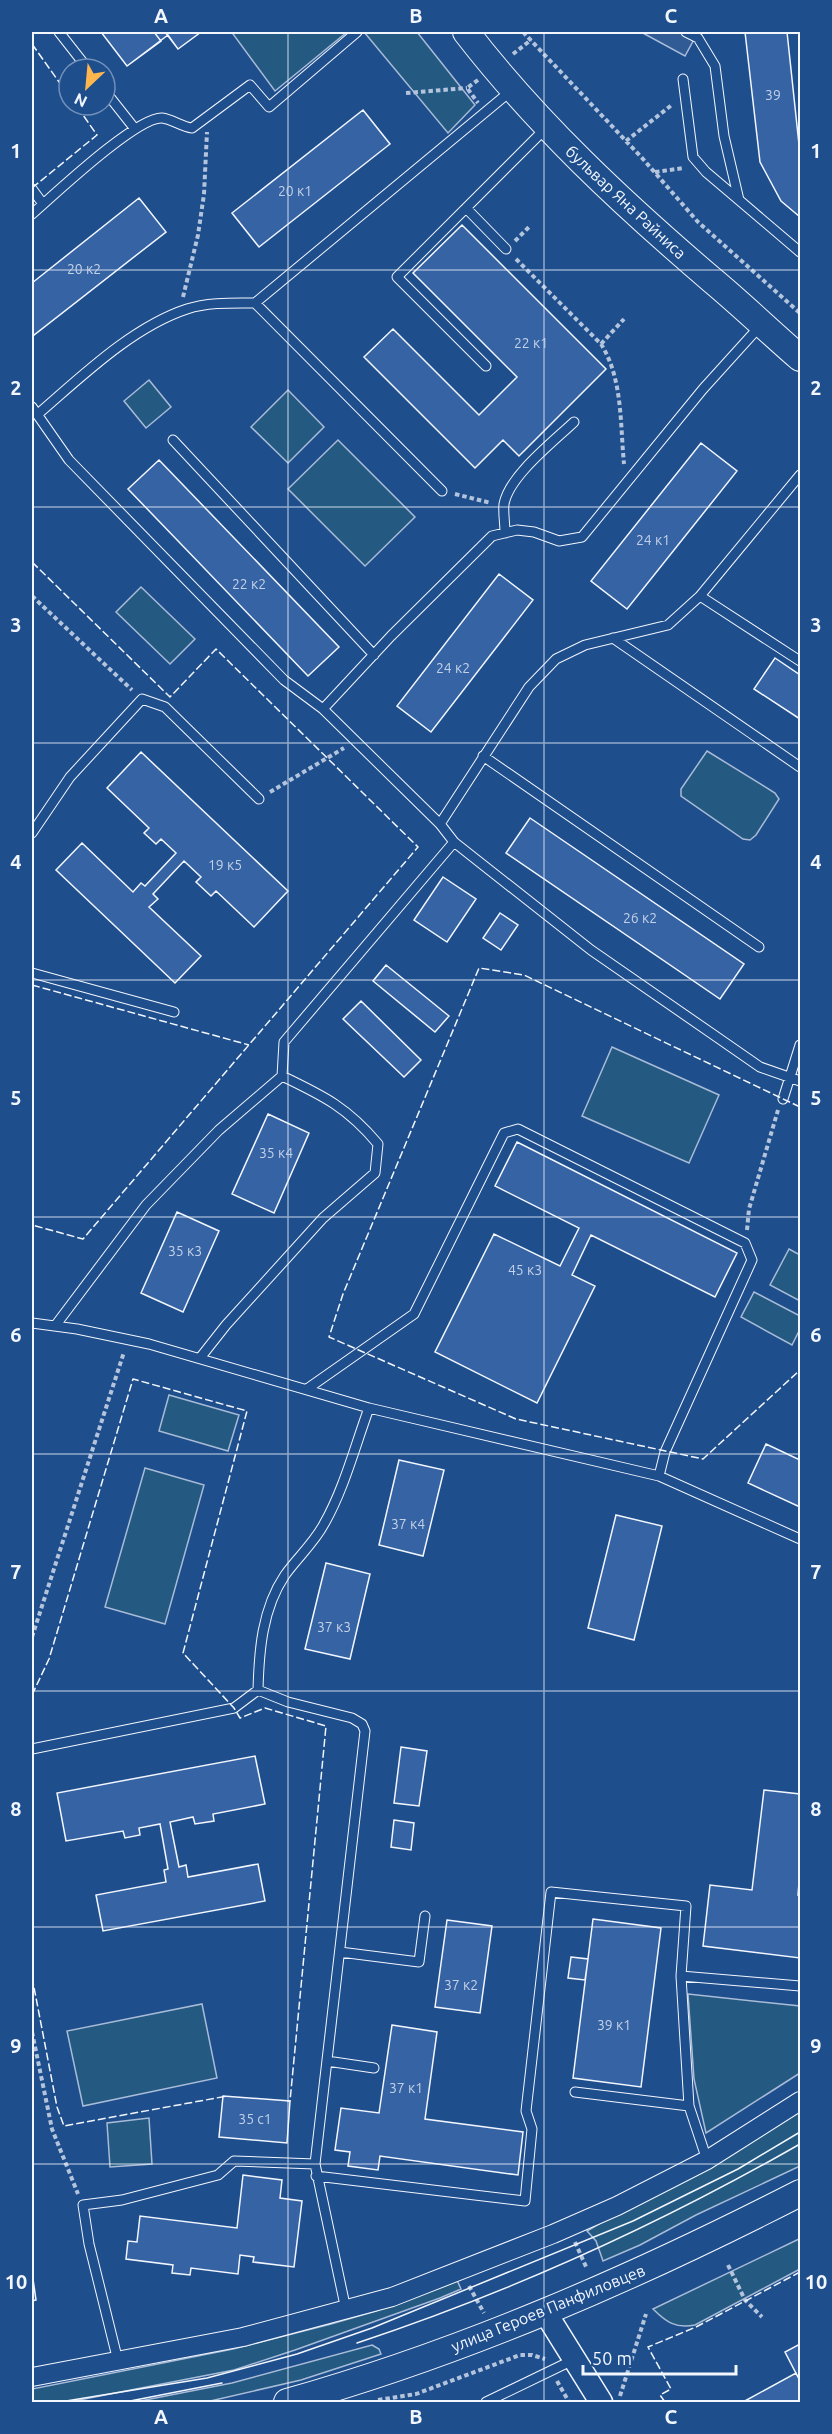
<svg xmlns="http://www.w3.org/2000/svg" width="832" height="2434" font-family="Ubuntu,sans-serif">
  <rect width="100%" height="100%" fill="#1f4e8c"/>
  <path fill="#245a82" stroke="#a8bbd7" stroke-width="1.5" d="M236,32h111l-72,59 -42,-57z
    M364,32h53l58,73 -27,28z
    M149,380l22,27 -25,21 -22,-27z
    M288,390l36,37 -36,36 -37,-36z
    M338,440l77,77 -50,49 -77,-77z
    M141,587l54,52 -25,25 -54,-52z
    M707,751l68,42 4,6 -23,36 -6,5 -7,-1 -62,-43v-7z
    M612,1047l107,48 -30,68 -107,-47z
    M789,1249l11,6v46l-30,-16z
    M754,1292l46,24v13l-8,16 -51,-28z
    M169,1395l70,20 -11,36 -69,-20z
    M145,1468l59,17 -39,139 -60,-17z
    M688,1994l112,12v67l-94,60 -12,-54z
    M202,2004l15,74 -134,28 -16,-75z
    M800,2111v55l-104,49 -56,30 -37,16 -7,-20 -9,-10 69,-41z
    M149,2118l3,46 -42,3 -3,-44z
    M799,2239l1,30 -105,56c-19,4 -29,-3 -42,-16z
    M456,2278l5,11 -21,9 -145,52 -61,20 -165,32h-37v-13l201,-40 98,-25 45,-13z
    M372,2345l7,4 2,5 -80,26 -95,22h-71l97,-19z"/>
  <path fill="#305b95" stroke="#a8bbd7" stroke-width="1.5" d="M641,32h57l-13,24z"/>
  <path fill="#3563a3" stroke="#f2f6ff" stroke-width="1.5" d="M101,32h53l7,9 -34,25z
    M101,32h100l-23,17 -10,-14 -41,31z
    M165,32h36l-23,17z
    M745,32h42l13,122v63l-19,-16 -21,-39z
    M363,110l27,34 -131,103 -27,-34z
    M139,198l27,34 -132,103 -2,-4v-48z
    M462,225l144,144 -87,87 -16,-16 -28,28 -111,-111 29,-28 86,86 38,-38 -104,-104z
    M701,443l36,28 -110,138 -36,-28z
    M159,460l180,187 -31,29 -180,-187z
    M499,574l34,26 -102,132 -34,-26z
    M775,658l25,17v44l-46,-30z
    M141,752l147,139 -34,36 -38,-36 -5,5 -15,-14 5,-5 -17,-16 -31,33 5,5 -9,8 52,49 -26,27 -119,-113 26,-27 51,49 8,-9 4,3 31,-33 -15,-14 -5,5 -12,-11 5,-5 -42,-40z
    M530,818l214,146 -24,35 -214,-146z
    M443,877l33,22 -29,43 -33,-22z
    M500,913l18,12 -17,25 -18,-12z
    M386,965l63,51 -14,16 -62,-51z
    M361,1001l60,59 -17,17 -61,-58z
    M268,1114l41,19 -35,80 -42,-19z
    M517,1142l220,111 -22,44 -124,-62 -19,40 23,11 -58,117 -102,-51 59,-118 66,32 19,-38 -84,-42z
    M177,1212l42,19 -36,81 -42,-19z
    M766,1444l34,16v47l-52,-24z
    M399,1460l45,10 -21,86 -44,-11z
    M616,1515l46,11 -28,114 -46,-12z
    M326,1563l44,11 -20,85 -45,-10z
    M401,1747l26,4 -8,55 -25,-3z
    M255,1756l10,48 -52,10 1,7 -19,3 -2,-7 -23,5 9,45 7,-2 2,12 70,-13 7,37 -162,30 -7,-36 70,-13 -2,-12 4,-1 -8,-45 -21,4 1,7 -15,3 -2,-7 -57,10 -9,-48z
    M764,1790l36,4v77l-2,24h2v63l-97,-12 7,-61 42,5z
    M394,1820l20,3 -3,27 -20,-3z
    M593,1919l68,9 -20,159 -68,-9z
    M447,1920l45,6 -12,87 -45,-6z
    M571,1957l17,2 -3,21 -17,-2z
    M392,2025l45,7 -12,87 98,13 -5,43 -138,-19 -2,14 -30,-4 2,-14 -15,-2 6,-42 38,5z
    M223,2096l67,5 -3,42 -68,-6z
    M243,2175l39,5 -2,18 22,3 -8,66 -41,-5 1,-5 -14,-2 -2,19 -47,-6 -1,7 -18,-2 1,-8 -47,-6 2,-18 9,1 3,-26 97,12z
    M32,2272l4,28 -4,1z
    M800,2344v37l-15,-29z
    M796,2373l4,8v21h-57z"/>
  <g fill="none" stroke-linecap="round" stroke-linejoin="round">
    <defs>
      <path id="service" d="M59,32l29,37
        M686,32l12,6 17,28 9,70 15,64 61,52
        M683,79l10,78 13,15 33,28
        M105,91l30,38
        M32,189l11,15
        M466,208l40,41
        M32,214c22,-19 104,-97 130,-96 10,1 20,9 30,10l58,-43 19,22 88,-75
        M486,366l-89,-89 149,-149
        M32,407l37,53 215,220 39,29 117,115 14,18 137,108 120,83 49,34 40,14
        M38,414c43,-37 94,-87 149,-105 21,-7 46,-6 68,-6
        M173,440l201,215
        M442,491l-187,-188 257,-213
        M505,533c0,-10 -2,-20 -1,-29 5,-28 49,-62 70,-82
        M700,596l100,65
        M613,638l187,129
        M323,709l68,-73 101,-100 25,-6 17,2 25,9 23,-4 121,-148 57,-63
        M483,756l276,191
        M440,824l89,-137 27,-28 29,-14 83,-20 32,-29 100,-121
        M32,833l38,-56 72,-78 23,8 94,92
        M32,973l142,39
        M783,1099l17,-54
        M32,1323l45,6 72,15 220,64 290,68 141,63
        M55,1326l91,-121 73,-75 63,-54 2,-34 170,-200
        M200,1358l26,-33 97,-107 52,-45 3,-29c-30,-36 -54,-48 -96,-68
        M307,1389l107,-75 90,-181 14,-4 227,114 7,17 -87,192 -6,24
        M32,1749l202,-41 24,-18
        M340,1952l79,10 6,-46
        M327,2061l47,7
        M575,2092l114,14
        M707,2160l-18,-54 -8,-130 119,10
        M316,2176l209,25 7,-72 -6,-18 25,-219 135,14 -5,70
        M346,2310l-31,-146 50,-433 -3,-7 -10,-6 -64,-16 -30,-12c1,-39 4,-81 27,-115 12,-17 29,-32 39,-51 20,-35 31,-78 45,-116
        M118,2361l-29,-117 -6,-39 39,-5 96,-25 16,-14 81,3
        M486,2402l87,-42"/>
      <path id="minor" d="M32,2377l211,-40 149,-40 161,-63 64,-28 90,-46 93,-59"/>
      <path id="tertiary" d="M545,2312l56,90"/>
      <path id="secondary" d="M466,32c71,92 157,172 246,248 30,25 58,52 88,78
        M287,2402c178,-50 349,-125 513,-209"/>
    </defs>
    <use href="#service" stroke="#f2f6ff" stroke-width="11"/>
    <use href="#minor" stroke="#f2f6ff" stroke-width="20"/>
    <use href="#tertiary" stroke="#f2f6ff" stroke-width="25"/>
    <use href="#secondary" stroke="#f2f6ff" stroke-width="28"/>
    <path stroke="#b3c4dc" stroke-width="4" stroke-dasharray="4.5 3" stroke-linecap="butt" d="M523,32l120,127 55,63 102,91
      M513,54l18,-14
      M478,80l-11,8 11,15
      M406,93l61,-5
      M626,141l47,-37
      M655,172l29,-4
      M515,241l14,-14
      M516,259l85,85c22,35 19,80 23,120
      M183,297l15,-62 6,-41 3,-62
      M601,344l23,-25
      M455,494l36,9
      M32,596l100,94
      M270,792l74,-44
      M747,1230l2,-21 29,-99
      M32,1637l92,-285
      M32,2032l20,97 26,65
      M575,2242l12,27
      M728,2265l17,35 17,17
      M469,2286l15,27
      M557,2381l12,21
      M620,2396l26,-82
      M378,2400l38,-6 104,-39h12l13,4"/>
    <use href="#service" stroke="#1f4e8c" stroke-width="9"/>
    <use href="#minor" stroke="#1f4e8c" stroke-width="18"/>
    <use href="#tertiary" stroke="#1f4e8c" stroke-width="22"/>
    <use href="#secondary" stroke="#1f4e8c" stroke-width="26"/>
    <path stroke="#f2f6ff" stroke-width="1.5" d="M357,2343c154,-51 303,-119 443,-199
      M60,2402l147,-24 90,-24 75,-26 261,-107 105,-52 62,-37
      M125,2402l97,-19"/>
    <path stroke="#f2f6ff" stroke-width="1.5" stroke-dasharray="8 3" stroke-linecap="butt" d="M32,44l37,52
      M32,188l65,-53 -21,-30
      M32,562l138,135 46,-48 202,198 -335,392 -51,-14
      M32,985l217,60
      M800,1107l-276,-132 -45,-7 -136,326 -14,43 187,82 187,40 97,-89
      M32,1695l17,-36 84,-280 114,32 -64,242 51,55 6,10 25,-10 61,18 -36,375h-3
      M32,1977l25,130 7,19 163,-30
      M665,2402l-5,-7 11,-6 -23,-42 48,-20 104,-55"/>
  </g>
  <path fill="none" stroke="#f2f6ff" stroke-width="1.5" stroke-opacity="0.55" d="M288,32v2370M544,32v2370M32,270h768M32,507h768M32,743h768M32,980h768M32,1217h768M32,1454h768M32,1691h768M32,1927h768M32,2164h768"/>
  <g text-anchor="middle" stroke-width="4.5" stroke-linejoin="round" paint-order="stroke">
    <g font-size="14" fill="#c3d1e8">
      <text x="773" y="100">39</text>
      <text x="295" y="196">20 к1</text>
      <text x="84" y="274">20 к2</text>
      <text x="531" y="348">22 к1</text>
      <text x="653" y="545">24 к1</text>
      <text x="249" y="589">22 к2</text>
      <text x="453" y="673">24 к2</text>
      <text x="225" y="870">19 к5</text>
      <text x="640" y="923">26 к2</text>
      <text x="276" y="1158">35 к4</text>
      <text x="185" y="1256">35 к3</text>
      <text x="525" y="1275">45 к3</text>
      <text x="408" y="1529">37 к4</text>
      <text x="334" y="1632">37 к3</text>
      <text x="461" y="1990">37 к2</text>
      <text x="614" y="2030">39 к1</text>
      <text x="406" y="2093">37 к1</text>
      <text x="255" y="2124">35 с1</text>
    </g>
    <g font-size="16" fill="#f2f6ff" stroke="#1f4e8c">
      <text transform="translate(626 202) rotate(43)" y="6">бульвар Яна Райниса</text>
      <text transform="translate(548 2308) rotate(-22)" y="6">улица Героев Панфиловцев</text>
    </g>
  </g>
  <rect width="832" height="2434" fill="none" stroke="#1f4e8c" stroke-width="66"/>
  <g transform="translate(87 87) rotate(206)"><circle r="28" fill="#1f4e8c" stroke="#7391ba" stroke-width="1.5"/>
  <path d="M0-4.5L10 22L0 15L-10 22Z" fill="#ffb74d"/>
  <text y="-9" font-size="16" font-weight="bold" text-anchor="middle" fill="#f2f6ff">N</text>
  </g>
  <path d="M583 2365v9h153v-9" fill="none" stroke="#f2f6ff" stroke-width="3"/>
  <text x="592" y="2365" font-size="18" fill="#f2f6ff" stroke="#1f4e8c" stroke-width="4.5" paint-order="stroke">50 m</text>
  <rect x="33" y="33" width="766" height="2368" fill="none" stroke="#f2f6ff" stroke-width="2"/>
  <g font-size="20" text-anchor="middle" font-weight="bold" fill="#f2f6ff">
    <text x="161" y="23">A</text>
    <text x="416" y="23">B</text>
    <text x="671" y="23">C</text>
    <text x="16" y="158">1</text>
    <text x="816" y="158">1</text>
    <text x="16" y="395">2</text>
    <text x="816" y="395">2</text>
    <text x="16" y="632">3</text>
    <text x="816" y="632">3</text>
    <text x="16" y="869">4</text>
    <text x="816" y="869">4</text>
    <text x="16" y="1105">5</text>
    <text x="816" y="1105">5</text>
    <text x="16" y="1342">6</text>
    <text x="816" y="1342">6</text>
    <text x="16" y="1579">7</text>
    <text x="816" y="1579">7</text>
    <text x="16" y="1816">8</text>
    <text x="816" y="1816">8</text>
    <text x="16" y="2053">9</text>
    <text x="816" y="2053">9</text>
    <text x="16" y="2289">10</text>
    <text x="816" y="2289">10</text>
    <text x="161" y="2424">A</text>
    <text x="416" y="2424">B</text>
    <text x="671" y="2424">C</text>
  </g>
</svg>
